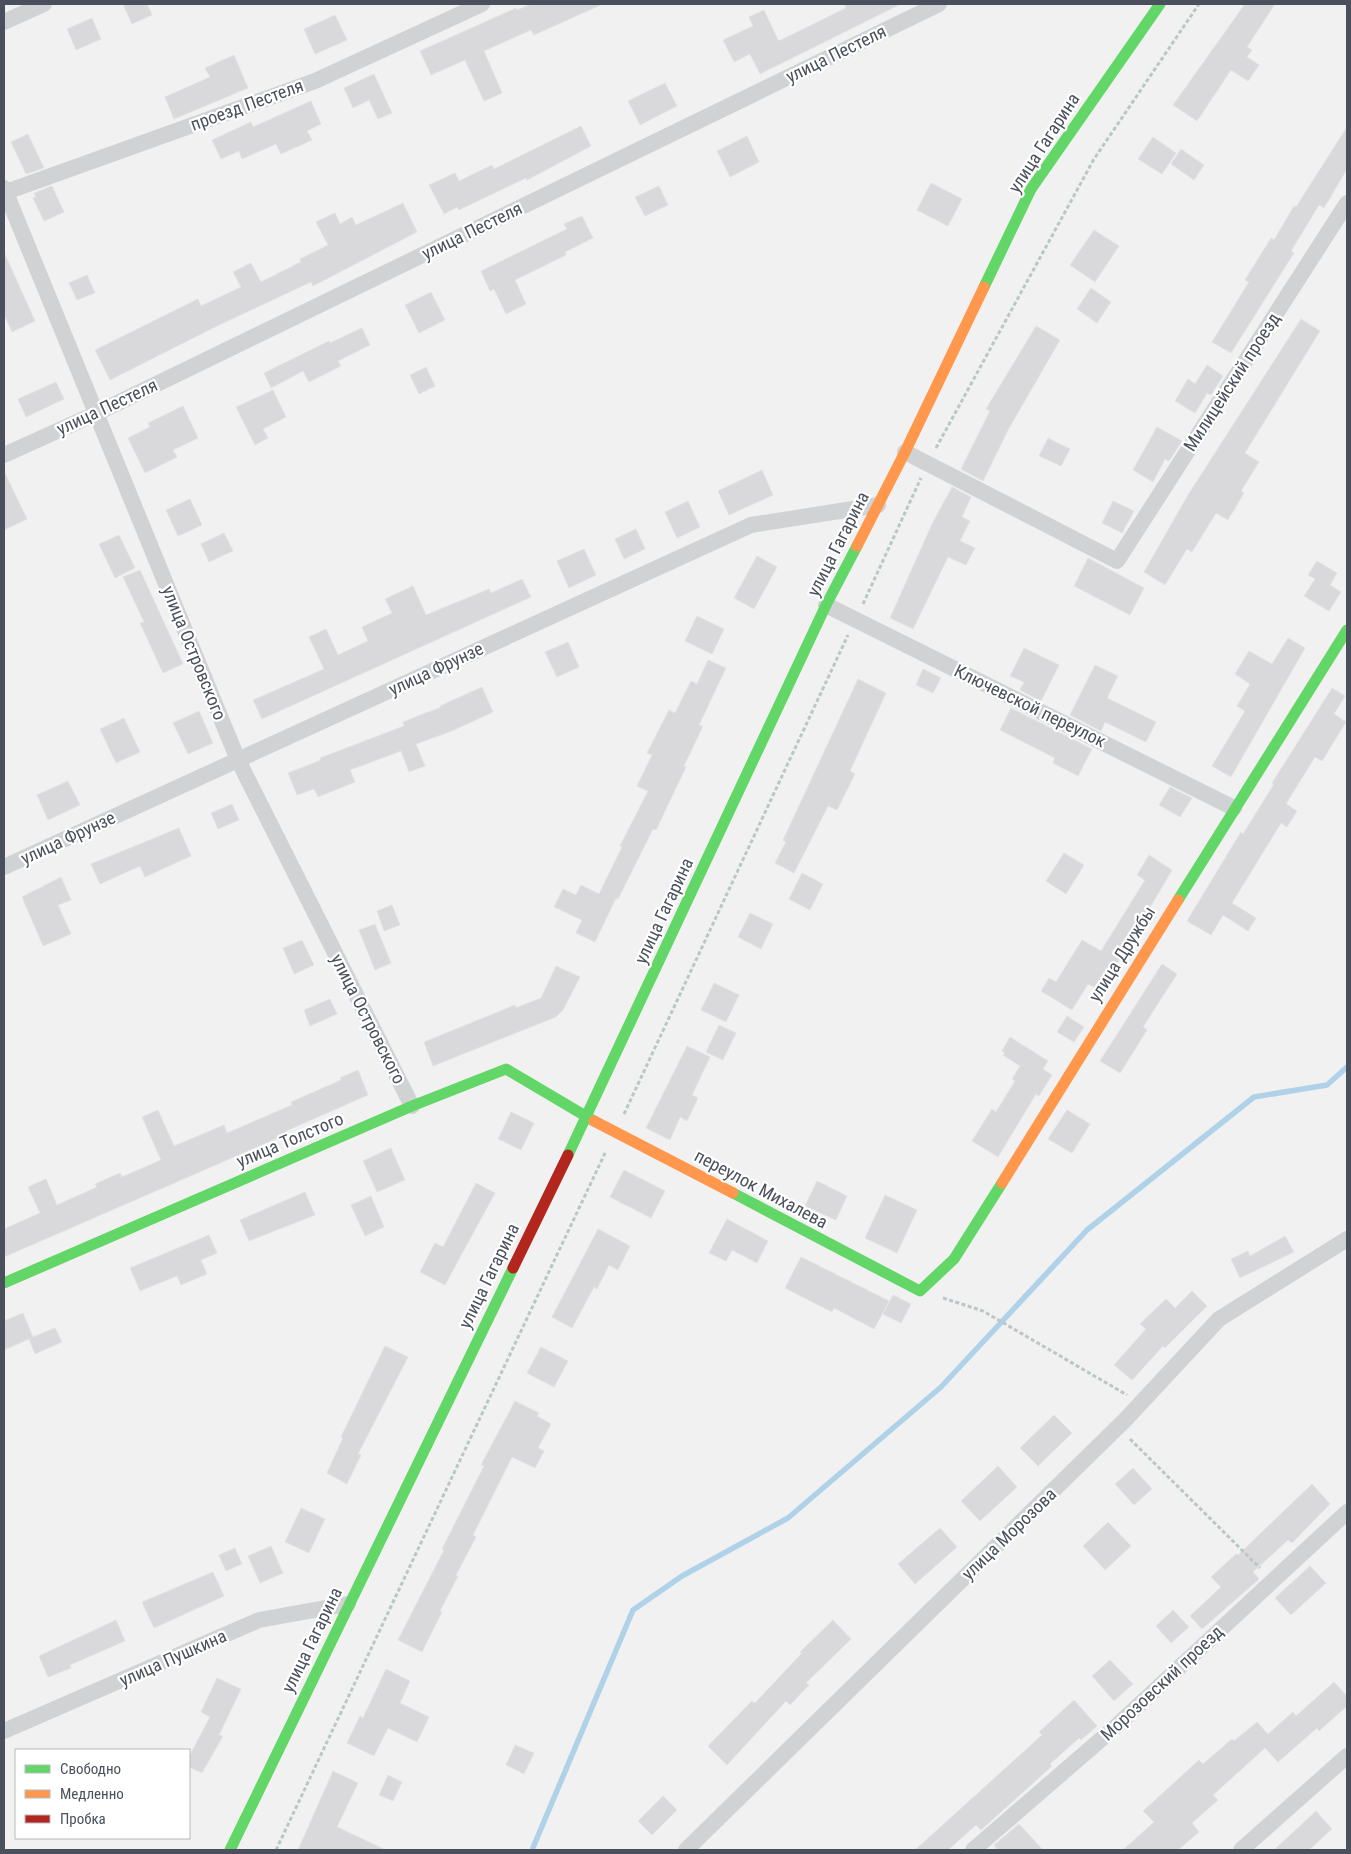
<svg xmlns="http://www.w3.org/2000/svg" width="1351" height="1854" font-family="'Roboto Condensed',sans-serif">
  <rect width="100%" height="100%" fill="#f1f1f1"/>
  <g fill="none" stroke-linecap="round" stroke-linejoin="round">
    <path stroke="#b0d2e8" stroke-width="5.5" d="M532,1850l101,-240 49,-34 106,-58 153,-131 146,-157 167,-133 73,-12 20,-18"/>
  </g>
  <path fill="#d9d9db" stroke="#e3e3e4" d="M123,4h24l5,11 -20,9z
    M531,4h72l-69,31 -3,-5 -47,21 18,42 -18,8 -19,-41 -34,15 -11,-24 96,-43 1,2z
    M844,4h57l-141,70 -10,-20 -16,8 -11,-22 30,-14 -4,-9 15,-7 14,30h3l65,-32z
    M1245,4h30l-28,43 5,3 -5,7 12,8 -11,16 -17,-11 -34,51 -24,-16z
    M335,15l12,25 -32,14 -11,-25z
    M92,18l9,21 -25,11 -9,-21z
    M234,55l14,33 -74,31 -9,-22 45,-20 -5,-9z
    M374,74l18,39 -14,6 -9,-19 -16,8 -9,-20z
    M665,83l12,23 -37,19 -12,-24z
    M311,101l10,23 -14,7 5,9 -31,14 -5,-10 -34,15 -3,-8 -18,8 -9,-19 39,-18 2,5z
    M581,126l10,20 -64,34 -1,-2 -67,32 -2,-3 -13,7 -15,-29 26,-12 4,8 33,-16 2,4z
    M1347,127v42l-23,39 -5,-3 -28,46 3,2 -63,100 -19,-11 37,-60 -4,-2 26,-42 3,2 20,-34 2,1z
    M28,134l16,34 -18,6 -15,-32z
    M747,136l12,26 -29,15 -13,-26z
    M1153,137l23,16 -14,21 -24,-15z
    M1181,149l23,16 -10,15 -23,-16z
    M931,183l31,16 -14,27 -31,-16z
    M52,186l12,26 -20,9 -11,-23 3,-1 -2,-4z
    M659,186l9,19 -23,11 -10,-19z
    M403,203l14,29 -104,54 -2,-4 -94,44 -107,54 -15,-30 103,-51 3,7 40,-19 -8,-15 18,-9 10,19 40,-20 -1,-3 28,-14 -12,-23 19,-9 5,11 12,-7 4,8z
    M582,216l11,22 -28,14 1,3 -51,25 11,24 -20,10 -12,-25 -4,2 -9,-20 86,-42 -3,-5z
    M1094,230l25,16 -24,36 -25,-17z
    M4,252l31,69 -23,11 -8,-18z
    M87,275l8,18 -18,7 -8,-17z
    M1091,288l20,14 -14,21 -20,-14z
    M431,292l14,28 -26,13 -14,-28z
    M1301,319l19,12 -75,122 14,9 -18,29 3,2 -16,27 -12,-7 -24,39 -5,-3 -22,36 -21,-13 44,-77z
    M1036,326l24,14 -52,90 -25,51 -22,-12 29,-58 -4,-2z
    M362,328l8,17 -32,16 3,5 -32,16 -6,-11 -32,17 -7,-15 65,-32 1,2z
    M1207,365l16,11 -12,19 -4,-2 -12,20 -20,-12 13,-22 7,5z
    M426,367l9,19 -16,8 -9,-19z
    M56,382l8,17 -38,18 -8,-18z
    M273,390l13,27 -23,12 5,9 -13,7 -19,-38z
    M183,406l15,32 -25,12 4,7 -32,16 -17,-35 22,-11 -2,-4z
    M1157,427l25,14 -13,20 -4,-2 -12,23 -20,-12z
    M1048,438l22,11 -9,17 -22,-10z
    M762,470l11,25 -44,20 -11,-24z
    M4,471l23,48 -23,11z
    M952,487l19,10 -9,20 8,4 -10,20 15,7 -9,17 -18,-8 -35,72 -23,-11 43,-96z
    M190,499l12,26 -24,11 -12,-26z
    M688,501l12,26 -23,11 -12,-26z
    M1113,501l21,10 -12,22 -20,-10z
    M636,529l9,20 -21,10 -9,-20z
    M224,533l9,18 -24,11 -8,-18z
    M119,535l16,33 -20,10 -16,-34z
    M584,549l12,26 -27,13 -12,-27z
    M757,556l20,11 -23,42 -20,-11z
    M1088,558l56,30 -14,27 -56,-29z
    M1317,561l20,12 -7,12 11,7 -12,19 -25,-15 11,-17 -7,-4z
    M140,570l43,94 -20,9 -23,-50 4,-1 -21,-45z
    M522,579l9,18 -269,122 -9,-19 71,-31 -15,-32 17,-8 12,26 30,-14 -6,-14 30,-14 -7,-14 28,-13 13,29 63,-26 2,4z
    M697,616l27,13 -12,25 -27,-13z
    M1288,638l17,10 -74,129 -19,-11 33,-55 -8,-5 13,-22 -15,-10 14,-23 23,13z
    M568,642l11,25 -22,10 -12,-25z
    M1024,648l35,17 -18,36 -21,-11 4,-8 -14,-6z
    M708,660l18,8 -27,57 4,1 -19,40 2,1 -30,63 -3,-1 -35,70 -2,-1 -21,44 -19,-9 6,-13 -28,-13 9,-18 13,6 5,-10 18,9 23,-47 -2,-1 28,-55 -11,-5 15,-31 -5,-2 22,-43 6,3 16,-32 6,3z
    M1095,665l23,11 -11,22 49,24 -10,20 -41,-20 -4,9 -31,-16z
    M923,669l18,9 -8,15 -17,-8z
    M858,679l28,14 -36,78 5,3 -18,36 -9,-4 -34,67 -19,-10 11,-21 -3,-2z
    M482,687l11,25 -41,19 -36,13 9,22 -16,6 -8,-21 -51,19 5,12 -37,15 -4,-8 -17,6 -9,-22 33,-13 -1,-2 84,-32 -1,-4 38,-15 -1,-1z
    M1332,688l13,8 -11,18 12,8 -24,39 -7,-4 -29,47 11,7 -10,16 -6,-4 -49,80 24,15 -8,13 -25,-16 -12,20 -24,-14 54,-89 2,2 31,-50 -2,-1z
    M1011,708l81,41 -14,27 -25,-13 2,-5 -55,-28z
    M199,711l14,32 -25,11 -15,-31z
    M124,718l16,34 -24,11 -16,-34z
    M68,781l12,24 -32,15 -11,-25z
    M1170,787l22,11 -12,19 -21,-12z
    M232,804l7,16 -21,9 -7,-16z
    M179,828l12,28 -46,21 -5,-11 -40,18 -9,-20z
    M1064,853l20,12 -18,29 -20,-13z
    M1149,855l23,15 -71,121 -13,-7 -16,26 -31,-19 8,-13 7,4 26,-42 19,11 44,-71 -8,-5z
    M802,873l21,11 -13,26 -21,-11z
    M61,877l10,23 -13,5 13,29 -28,12 -21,-49z
    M392,905l8,20 -16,6 -7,-20z
    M750,913l23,11 -12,25 -23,-12z
    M375,924l16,39 -16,7 -16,-40z
    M302,940l12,25 -20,9 -11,-26z
    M1162,964l15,10 -34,53 4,3 -27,43 -20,-12z
    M556,966l24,11 -17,33 -7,7 -123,49 -9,-24 91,-37 1,3 25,-10z
    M714,983l25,12 -13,27 -25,-12z
    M330,999l7,15 -27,12 -6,-16z
    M1067,1016l17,11 -10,15 -17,-10z
    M719,1025l17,8 -13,27 -17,-8z
    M1010,1037l38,24 -5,8 9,6 -13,21 -3,-2 -38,63 -26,-16 20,-32 4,3 19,-31 -3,-2 8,-13 -17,-11 2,-2 -3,-2z
    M687,1046l23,11 -18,38 6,3 -11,23 -7,-4 -10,23 -24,-12z
    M358,1070l10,25 -82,36 1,3 -283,123v-28l36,-16 -12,-26 18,-8 11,26 40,-18 -2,-3 25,-11 2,4 39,-17 -19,-43 16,-7 16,36 50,-21 3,8 65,-28 -1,-3 50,-22 -1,-2z
    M1067,1110l23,14 -18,29 -24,-14z
    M511,1112l23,11 -13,27 -23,-11z
    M391,1148l14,32 -28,12 -14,-31z
    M624,1170l41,21 -14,27 -41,-21z
    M817,1181l30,15 -11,24 -31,-14z
    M476,1183l19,10 -50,92 -25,-13 15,-29 8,4z
    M305,1192l10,23 -66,26 -9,-21z
    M885,1195l32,15 -20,43 -32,-15z
    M371,1196l13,31 -19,9 -14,-31z
    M727,1219l41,22 -11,22 -25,-13 -6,11 -17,-8z
    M598,1229l32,17 -12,24 -9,-5 -12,24 -3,-2 -22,41 -20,-11z
    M209,1235l8,18 -16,7 6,14 -26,11 -4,-9 -37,15 -10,-23z
    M1285,1236l9,16 -54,26 -9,-19 17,-8 2,5z
    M801,1257l88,44 -15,28 -40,-21 -2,4 -47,-24z
    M1192,1291l15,15 -42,42 -2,-2 -31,34 -18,-15 32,-36 -6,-5 26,-25 9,9z
    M893,1295l18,9 -10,19 -18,-9z
    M23,1313l10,24 22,-9 7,14 -27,12 -6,-15 -25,11v-29z
    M385,1346l23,11 -50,97 3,1 -14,29 -20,-11 16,-35 -2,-1z
    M541,1347l27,14 -14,26 -27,-14z
    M515,1401l24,12 -2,3 14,8 -13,24 6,3 -9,17 -23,-11 -39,78 3,2 -20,38 2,1 -18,35 2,1 -20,40 -24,-12 46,-90 -2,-1 42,-83 -3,-1z
    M1054,1415l18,18 -34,33 -18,-18z
    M998,1466l19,21 -37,34 -19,-20z
    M1133,1468l19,21 -18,16 -19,-21z
    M1312,1484l18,20 -38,39 -4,-3 -35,32 6,7 -57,50 -12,-13 31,-29 -10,-10 25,-23 2,1z
    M301,1508l24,11 -16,34 -24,-11z
    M1108,1522l23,24 -26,24 -22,-24z
    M940,1528l17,19 -42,37 -17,-20z
    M271,1546l12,27 -23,10 -12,-27z
    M235,1548l7,16 -16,7 -7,-16z
    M1310,1566l16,17 -35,32 -16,-17z
    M213,1572l11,24 -70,32 -12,-26z
    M1173,1610l16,17 -18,16 -15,-17z
    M116,1620l9,21 -55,24 1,3 -23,9 -9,-21z
    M833,1620l18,19 -45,44 3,2 -19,20 -4,-4 -59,64 -19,-19 44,-45 3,2 47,-50 -2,-1z
    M1110,1660l23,24 -19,17 -22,-25z
    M386,1669l24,12 -10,22 29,14 -12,25 -29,-14 -14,28 -27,-13 13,-27 3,2z
    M217,1678l24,11 -22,46 4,1 -21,37 -13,-6v-10l21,-40 -9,-5z
    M1334,1682l13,14v10l-28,25 -2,-3 -39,34 -13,-14 -52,47 5,5 -26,23 7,9 -21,18h-55l31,-28 -11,-11 56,-51 4,4 29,-25 2,2 23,-19 11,12 25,-22 3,4z
    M1074,1700l23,26 -16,14 -2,-2 -29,26 2,2 -71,64 -5,-5 -28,25h-33l127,-115 -3,-3z
    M515,1745l19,8 -10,21 -18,-9z
    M333,1771l25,12 -21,44 49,23h-88z
    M388,1775l14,7 -9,19 -14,-6z
    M663,1796l14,14 -25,25 -14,-14z
    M1316,1811l16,18 -23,21h-35z
    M1019,1824l24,26h-45l-4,-5z"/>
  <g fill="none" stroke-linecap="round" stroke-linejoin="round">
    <path stroke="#bcc6c6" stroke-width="3" stroke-dasharray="4 2.5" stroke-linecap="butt" d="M936,448l158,-289 105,-155
      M863,604l58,-126
      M624,1114l224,-479
      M943,1298l40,13 144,84
      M1130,1439l130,129
      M276,1850l330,-699"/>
    <path stroke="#d0d2d4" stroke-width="16" d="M4,22l40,-18
      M4,188l234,572 174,346
      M6,192l309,-111 167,-77
      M905,452l212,109 230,-358
      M4,455l93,-42 842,-409
      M826,605l408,203
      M4,867l747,-342 127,-20
      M4,1731l255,-111 89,-16
      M686,1850l439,-430 94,-101 128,-80
      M973,1850l140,-121 234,-217
      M1241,1850l106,-94"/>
    <path stroke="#63d668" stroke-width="11" d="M984,287l47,-98 129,-185
      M1178,900l169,-270
      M568,1155l258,-550 31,-59
      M733,1193l187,98 34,-32 48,-76
      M4,1283l408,-177 94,-37 88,52
      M230,1850l283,-582"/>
    <path stroke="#ff974d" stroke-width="11" d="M857,546l48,-94 79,-165
      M594,1121l139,72
      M1002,1183l176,-283"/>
    <path stroke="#b3261e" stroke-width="11" d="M513,1268l55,-113"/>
  </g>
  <g text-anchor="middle" stroke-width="4.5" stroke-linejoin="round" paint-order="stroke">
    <g font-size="18" fill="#4a505c" stroke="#fff">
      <text transform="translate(836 54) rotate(-26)" y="6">улица Пестеля</text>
      <text transform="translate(247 105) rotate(-20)" y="6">проезд Пестеля</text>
      <text transform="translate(1044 143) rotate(-57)" y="6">улица Гагарина</text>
      <text transform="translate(472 231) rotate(-26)" y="6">улица Пестеля</text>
      <text transform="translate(1232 382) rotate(-57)" y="6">Милицейский проезд</text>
      <text transform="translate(107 407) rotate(-25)" y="6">улица Пестеля</text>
      <text transform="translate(838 544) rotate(-63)" y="6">улица Гагарина</text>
      <text transform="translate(194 653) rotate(68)" y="6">улица Островского</text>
      <text transform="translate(436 669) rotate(-25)" y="6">улица Фрунзе</text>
      <text transform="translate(1030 706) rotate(26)" y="6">Ключевской переулок</text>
      <text transform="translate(68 838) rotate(-25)" y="6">улица Фрунзе</text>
      <text transform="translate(664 911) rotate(-65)" y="6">улица Гагарина</text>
      <text transform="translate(1122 954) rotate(-58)" y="6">улица Дружбы</text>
      <text transform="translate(368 1019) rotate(63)" y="6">улица Островского</text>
      <text transform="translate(290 1140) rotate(-23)" y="6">улица Толстого</text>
      <text transform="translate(761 1189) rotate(28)" y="6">переулок Михалева</text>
      <text transform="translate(489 1276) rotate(-64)" y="6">улица Гагарина</text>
      <text transform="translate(1009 1534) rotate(-44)" y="6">улица Морозова</text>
      <text transform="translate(312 1640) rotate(-64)" y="6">улица Гагарина</text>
      <text transform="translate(173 1658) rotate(-24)" y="6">улица Пушкина</text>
      <text transform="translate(1162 1683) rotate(-43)" y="6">Морозовский проезд</text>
    </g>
  </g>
  <rect width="1351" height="1854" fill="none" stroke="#4a505c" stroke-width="10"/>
  <rect x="15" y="1749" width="175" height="90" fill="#ffffff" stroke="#b7b9be"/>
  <rect x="25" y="1765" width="25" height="8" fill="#63d668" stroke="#b7b9be"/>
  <text x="60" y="1774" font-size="15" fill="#4a505c">Свободно</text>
  <rect x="25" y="1790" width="25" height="8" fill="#ff974d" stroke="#b7b9be"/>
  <text x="60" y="1799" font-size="15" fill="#4a505c">Медленно</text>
  <rect x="25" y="1815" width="25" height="8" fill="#b3261e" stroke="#b7b9be"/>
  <text x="60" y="1824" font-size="15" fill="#4a505c">Пробка</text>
</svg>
